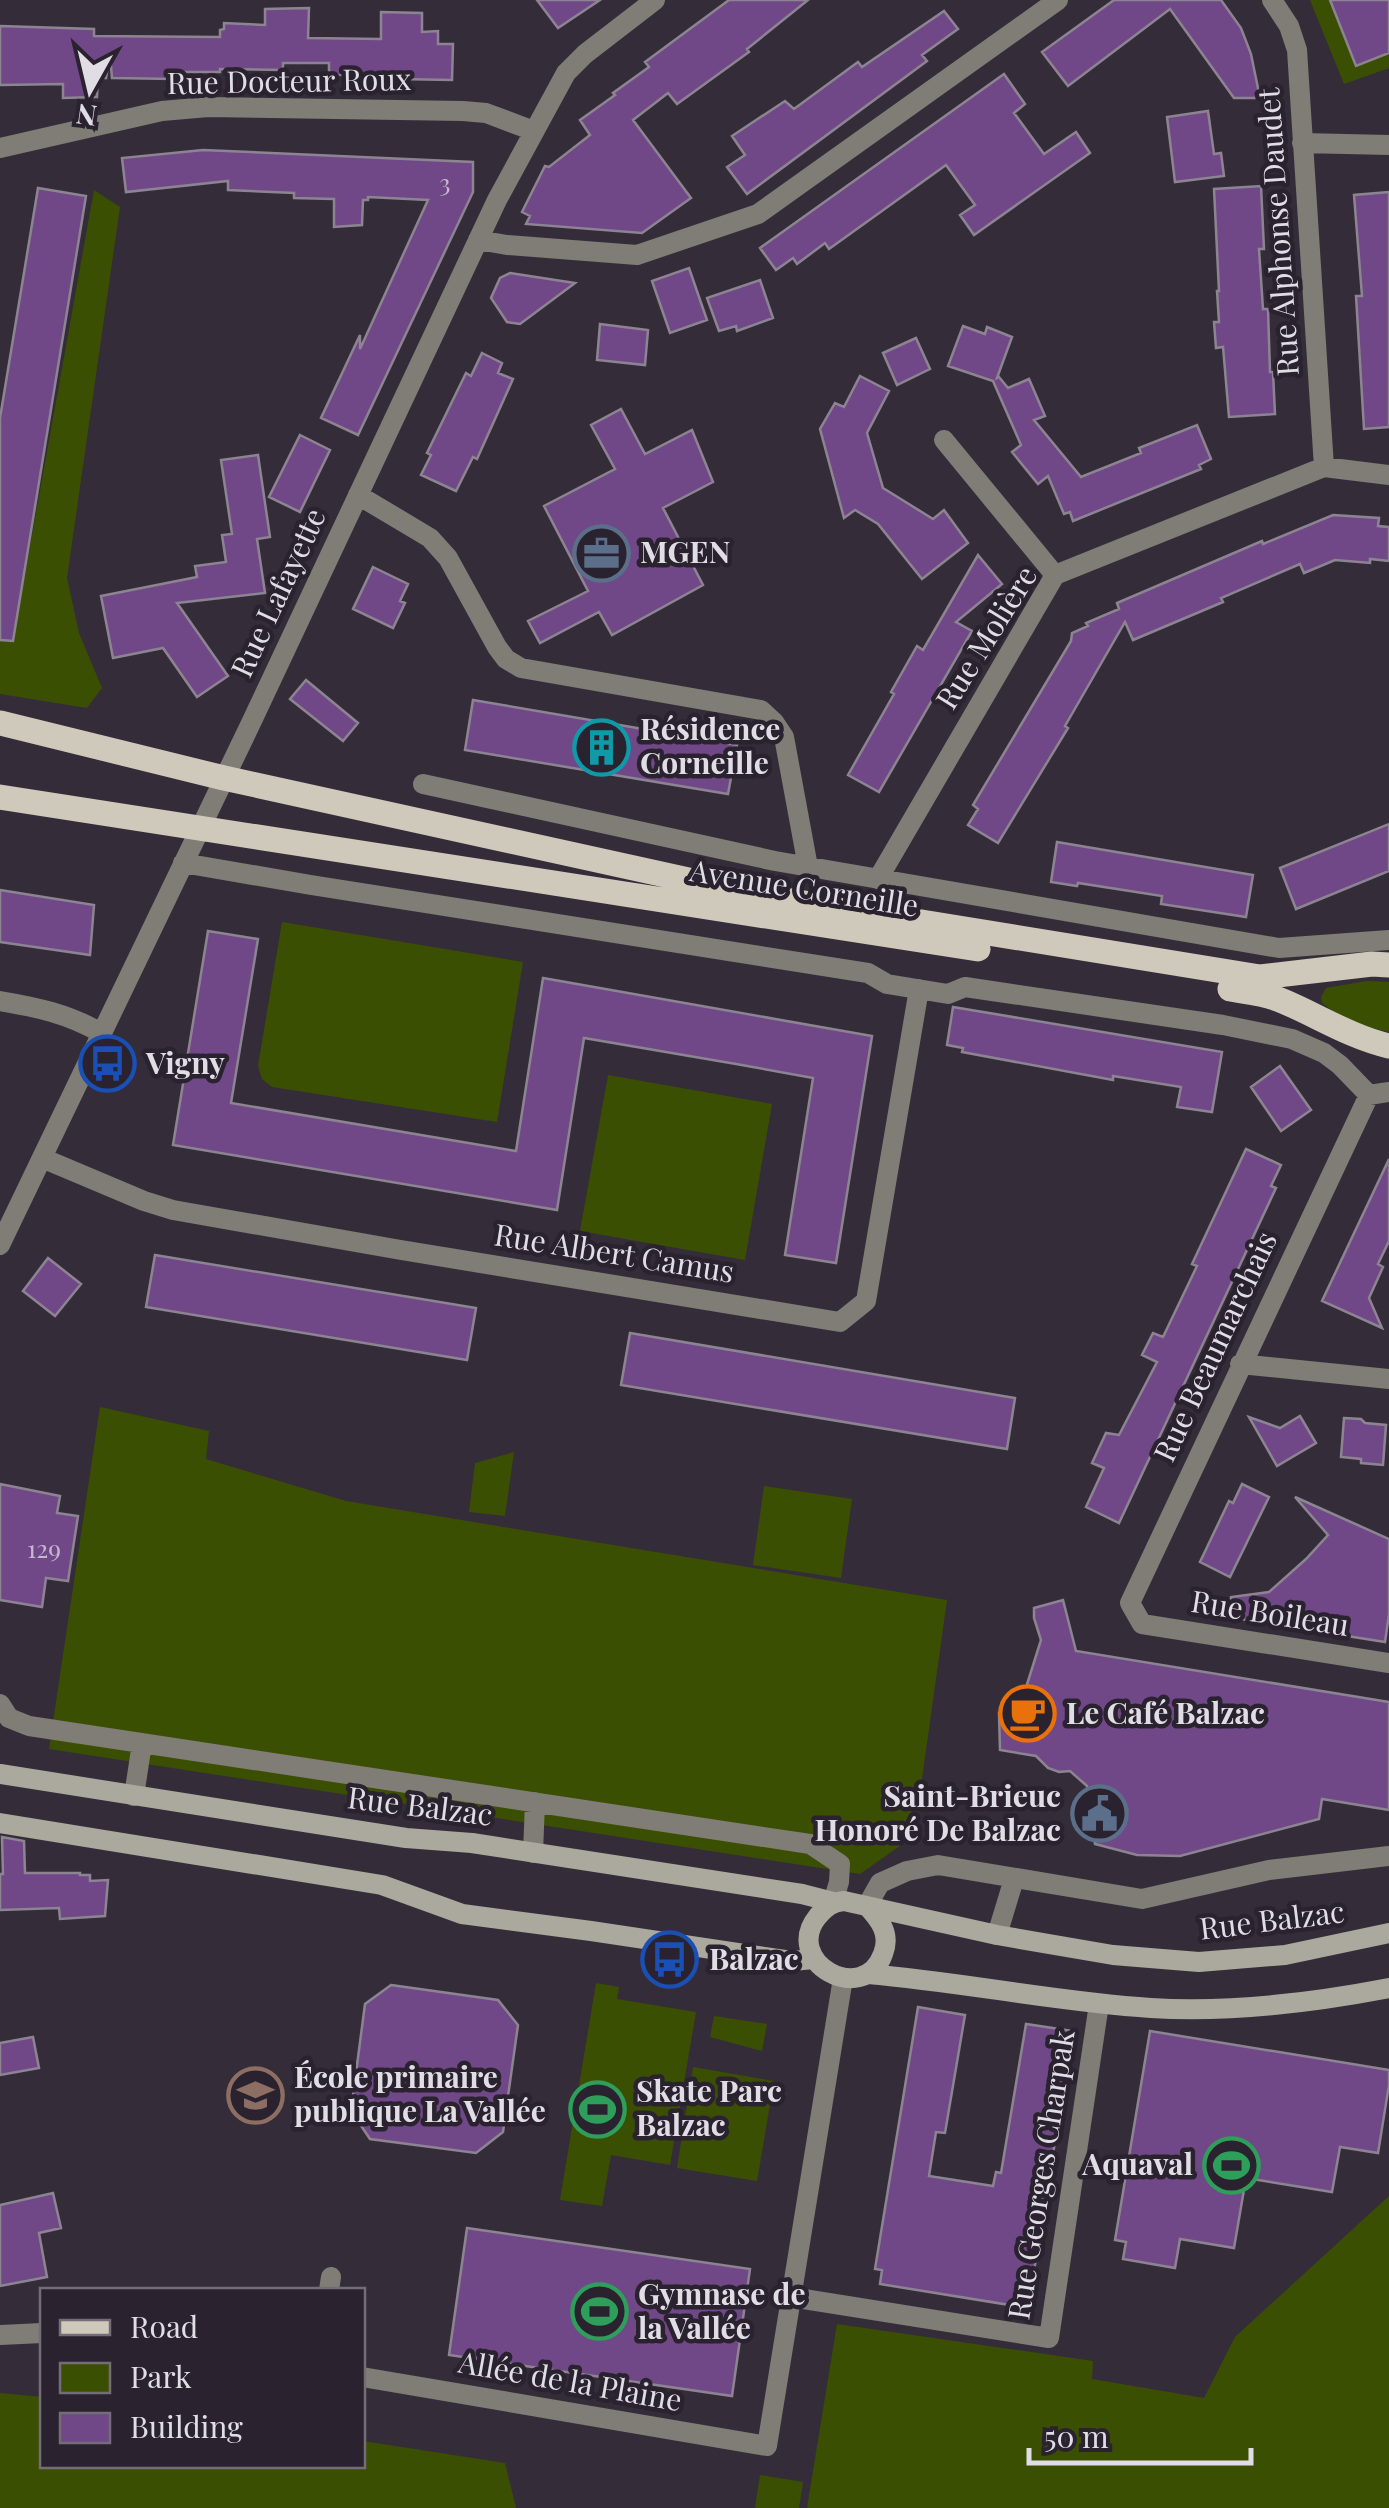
<svg xmlns="http://www.w3.org/2000/svg" width="1389" height="2508" font-family="'Playfair Display',serif">
  <rect width="100%" height="100%" fill="#342d39"/>
  <path fill="#3b4f03" d="M1310,0h79v68l-45,16z
    M94,190l26,17 -53,371 12,55 23,55 -15,20 -87,-14v-76l17,1z
    M282,922l241,40 -26,160 -225,-35 -10,-8 -4,-13z
    M1367,981l22,1v50c-23,-5 -49,-14 -67,-29l-1,-6 5,-9z
    M608,1075l164,29 -27,156 -165,-29z
    M100,1407l109,24 -3,28 140,42 601,99 -33,236 -54,38 -811,-125z
    M514,1452l-9,64 -36,-4 6,-49z
    M764,1486l88,13 -11,79 -88,-13z
    M596,1983l23,4 -2,12 79,13 -26,153 -59,-10 -9,51 -42,-6z
    M714,2016l53,8 -5,27 -52,-14z
    M693,2067l81,14 -17,100 -80,-13z
    M1389,2196v312h-582l30,-184 256,37 -1,18 112,19 31,-61z
    M0,2393l42,4v69h320l1,-25 142,22 11,45h-516z
    M760,2475l43,7 -4,26h-44z"/>
  <path fill="#704888" stroke="#8d8492" stroke-width="2.5" d="M537,0h63l-42,28z
    M729,0h79l-61,49 2,3 -72,52 -9,-11 -35,27 58,78 -49,35 -116,-9 4,-8 -8,-4 23,-46 4,1 41,-32 -10,-15 35,-25 -2,-2 36,-26 -4,-5z
    M1114,0h107l20,28 10,26 9,44h-26l-64,-89 -102,77 -26,-34z
    M1330,0h59v53l-33,13z
    M309,8l-1,30 73,1v-27l41,1v19l16,-1v13h15l-1,36 -54,-1v-4h-69v-12h-46v7l-63,-1v3h-46v7l-62,-1 -2,-23 -4,23 -8,-1 -1,20 -34,1v-14l-63,1v-59l94,3v7l126,1v-7l4,-1v-6l41,2v-16z
    M944,11l14,18 -36,26 5,6 -180,133 -20,-27 18,-12 -13,-19 53,-35 9,8 64,-47 4,5z
    M1004,74l21,30 -11,9 30,41 32,-22 14,21 -116,82 -14,-20 15,-10 -29,-40 -117,84 -4,-6 -28,21 -4,-6 -17,12 -16,-22z
    M1208,111l6,43 7,-1 3,23 -49,6 -8,-65z
    M203,150l270,12v30l-115,243 -37,-17 39,-83v14l68,-149 -60,-3v3h-5l-1,25 -28,2v-28l-40,-1v-5l-66,-3v-9l-102,11 -4,-34z
    M1261,186l3,63h-5l4,60h5l2,63h3l2,42 -46,3 -6,-70 -7,1 -2,-26h5l-2,-31h2l-5,-102z
    M38,188l48,8 -73,445 -13,-1v-222z
    M1389,192v235l-25,2 -8,-133h6l-8,-101z
    M689,268l18,52 -37,13 -18,-52z
    M510,273l65,10 -55,41 -13,-2 -16,-24 9,-20z
    M760,280l13,38 -36,13 -1,-5 -17,5 -12,-33z
    M600,324l48,6 -3,35 -48,-5z
    M963,326l22,8 2,-7 25,10 -15,41 2,-1 9,11 21,-9 16,37 -11,4 47,57 60,-24 -2,-5 58,-23 14,34 -12,6 2,4 -128,52 -3,-9 -6,2 -16,-38 -10,8 -26,-32 9,-7 -28,-64 -45,-15z
    M916,338l14,31 -33,16 -14,-32z
    M482,353l20,10 -4,10 15,6 -36,80 -4,-2 -17,34 -35,-16 10,-20 -4,-2 39,-80 5,3z
    M860,376l29,15 -22,42 16,55 50,31 11,-9 24,33 -46,36 -44,-55 -23,-14 -11,8 -24,-89 15,-26 9,4z
    M621,409l24,45 47,-24 21,52 -50,26 40,77 -91,50 -13,-23 -59,31 -12,-22 60,-30 -44,-85 71,-37 -24,-44z
    M300,435l30,15 -30,62 -31,-15z
    M258,455l12,82 -13,2 8,54 -88,10 51,73 -31,21 -34,-49 -50,10 -12,-62 96,-19 -2,-11 31,-4 -4,-27 10,-1 -11,-74z
    M1333,515l46,3 -1,8 11,1v34l-19,-2v4l-35,-3 -31,13 -4,-9 -79,34 2,4 -90,38 -8,-18 -60,104 3,2 -70,115 -30,-18 10,-16 -5,-4 98,-164 1,-8 16,-7 -2,-3 33,-14 -2,-6 145,-62 1,3z
    M978,555l24,29 -46,38 16,9 -93,161 -31,-17 46,-81 -3,-2 26,-46 6,4z
    M373,567l35,17 -8,17 5,2 -12,25 -40,-19z
    M306,680l52,43 -15,18 -53,-42z
    M473,700l264,45 -9,49 -263,-44z
    M1389,824v47l-93,38 -16,-41z
    M1057,842l196,33 -7,42 -85,-13 1,-8 -84,-13 -1,3 -26,-4z
    M0,890l94,15 -4,50 -90,-13z
    M208,931l50,8 -27,164 285,48 27,-173 329,58 -36,227 -51,-8 28,-177 -77,-14 -152,-26 -27,172 -384,-65z
    M953,1007l269,45 -10,60 -35,-5 4,-20 -68,-11v4l-151,-28 1,-4 -16,-3z
    M1280,1066l31,44 -30,21 -30,-44z
    M1246,1149l35,16 -10,21 5,2 -157,335 -33,-16 18,-39 -12,-5 14,-30 13,2 38,-73 -15,-7 11,-22 10,4 34,-71 -5,-2z
    M1389,1159v82l-11,23 5,3 -14,31 13,30 -60,-27z
    M155,1255l321,53 -9,52 -321,-53z
    M48,1258l33,26 -26,32 -32,-25z
    M630,1333l385,65 -8,51 -386,-64z
    M1300,1416l16,27 -39,23 -28,-49 31,11z
    M1344,1418l17,1 4,4 21,2 -3,40 -22,-2v-4l-20,-2z
    M0,1484l60,12 -3,17 21,3 -10,65 -22,-3 -4,29 -42,-7z
    M1242,1484l27,13 -39,80 -30,-15 29,-61 4,2z
    M1295,1497l94,42v75l-4,28 -157,-25 3,-20 38,-5 37,-33 22,-24z
    M1063,1600l13,51 313,51v108l-67,-11 -3,20 -139,37 -43,-1 -42,-11 -8,-58 -17,-15 -11,1 -11,-4 -12,-12 -36,-6 -1,-37 18,3 24,-76 -7,-22v-10z
    M2,1837l22,4 1,32h55v2h10v6l18,-1 -3,36 -45,3 -1,-11 -59,2v-36h3z
    M391,1985l107,15 20,25 -15,107 -27,21 -106,-14 -19,-28 14,-107z
    M918,2007l47,8 -20,118 -9,-1 -7,44 64,10 3,-14 5,1 25,-149 47,7 -45,277 -148,-24 2,-14 -7,-1z
    M1150,2031l239,39v15l-11,68 -38,-6 -8,45 -86,-14 -12,70 -54,-9 -5,29 -52,-9 3,-17 -11,-2z
    M33,2037l6,31 -39,7v-32z
    M53,2193l8,35 -22,5 8,44 -47,9v-81z
    M467,2228l283,41 -18,127 -283,-41z"/>
  <g fill="none" stroke-linecap="round" stroke-linejoin="round">
    <path stroke="#7f7d76" stroke-width="20" d="M1272,0l17,26 8,24 27,417
      M1302,143l87,2
      M0,148l162,-37 46,-4 255,4 23,2 48,18
      M478,240l29,5 130,10 121,-41 300,-214
      M944,440l111,135
      M358,495l72,43 18,20 49,89 9,12 15,9 240,42 13,12 10,15 24,130
      M423,784l352,77 504,87 110,-8
      M183,863l128,22 557,88 19,11 61,10 17,-7 258,38 69,14 32,14 16,12 29,30 20,-3
      M878,879l177,-304 269,-108 65,8
      M0,1001c36,6 69,13 101,32
      M1369,1095l-239,508 12,21 247,39
      M42,1158l102,43 29,9 228,40 439,72 26,-21 53,-312
      M0,1245l251,-522 246,-523 69,-127 19,-19 70,-54
      M1240,1364l149,15
      M0,1704l9,14 20,8 781,118 30,20 -1,18 -6,20
      M134,1796l8,-53
      M533,1853l2,-51
      M867,1906l13,-23 27,-12 31,-6 204,34 127,-29 120,-14
      M997,1935l17,-56
      M329,2290l2,-13
      M791,2297l258,41 50,-334
      M0,2335l42,-2
      M362,2377l405,69 76,-468"/>
    <path stroke="#aba89d" stroke-width="20" d="M0,1774l406,64 66,5 330,51 31,8
      M0,1823l382,62 80,29 129,17 201,30 22,-2
      M867,1906c13,14 24,28 16,48 -20,54 -102,7 -65,-38 8,-9 14,-14 26,-15l153,34 116,20 86,7 86,-7 104,-22
      M868,1974c95,8 188,28 283,34 80,5 160,-5 238,-20"/>
    <path stroke="#cec9bb" stroke-width="25" d="M0,723l224,55 537,118 499,81 112,-13 17,1
      M0,797l978,152
      M1230,989c19,3 37,5 55,13 35,15 66,35 104,44"/>
  </g>
  <defs>
    <symbol id="office-ring" viewBox="-11 -11 22 22"><circle r="9.5" fill="#2a232f" stroke="#5c6f8a" stroke-width="1.5"/><path d="M-6-3h4V-5.5h4V-3h4V5H-6ZM-1-4.5V-3h2v-1.5ZM-6 0V1H6V0Z" fill="#5c6f8a"/></symbol>
    <symbol id="building-ring" viewBox="-11 -11 22 22"><circle r="9.5" fill="#2a232f" stroke="#0f9aa8" stroke-width="1.5"/><path d="M-4-6H4V6H1V3H-1V6H-4ZM-2.5-4.3h1.7v1.8h-1.7ZM.8-4.3h1.7v1.8H.8ZM-2.5-1h1.7V.8h-1.7ZM.8-1h1.7V.8H.8Z" fill="#0f9aa8"/></symbol>
    <symbol id="bus-ring" viewBox="-11 -11 22 22"><circle r="9.5" fill="#2a232f" stroke="#1a4fb4" stroke-width="1.5"/><path d="M-5-6H5V4H4V6H2V4H-2V6H-4V4H-5ZM-3.5-4V0h7V-4ZM-3.5 1.2v1.5H-2V1.2ZM2 1.2v1.5H3.5V1.2Z" fill="#1a4fb4"/></symbol>
    <symbol id="cafe-ring" viewBox="-11 -11 22 22"><circle r="9.5" fill="#2a232f" stroke="#e8710a" stroke-width="1.5"/><path d="M-5.5-4.5H6V0H3Q3 3.5 0 3.5H-2.5Q-5.5 3.5-5.5 0ZM3-3.2v2h1.7v-2ZM-6 4.5H4V6H-6Z" fill="#e8710a"/></symbol>
    <symbol id="civic-ring" viewBox="-11 -11 22 22"><circle r="9.5" fill="#2a232f" stroke="#5c6f8a" stroke-width="1.5"/><path d="M-.6-6.5H3V-4.5H.6V-3L4-1V1h2V6H-6V1h2V-1L-.6-3ZM-1.2 2.5V6h2.4V2.5Z" fill="#5c6f8a"/></symbol>
    <symbol id="school-ring" viewBox="-11 -11 22 22"><circle r="9.5" fill="#2a232f" stroke="#8d6e63" stroke-width="1.5"/><path d="M0-5L7-2L0 1L-7-2ZM-4 1L0 2.5L4 1V4Q0 6-4 4Z" fill="#8d6e63"/></symbol>
    <symbol id="stadium-ring" viewBox="-11 -11 22 22"><circle r="9.5" fill="#2a232f" stroke="#2e9e5b" stroke-width="1.5"/><path d="M0-5a6.5 5 0 1 0 0 10a6.5 5 0 1 0 0-10ZM-3.5-1.8h7v3.6h-7Z" fill="#2e9e5b"/></symbol>
  </defs>
  <g fill-rule="evenodd">
    <use href="#office-ring" x="570" y="522" width="63" height="63"/>
    <use href="#building-ring" x="570" y="716" width="63" height="63"/>
    <use href="#bus-ring" x="76" y="1032" width="63" height="63"/>
    <use href="#cafe-ring" x="996" y="1682" width="63" height="63"/>
    <use href="#civic-ring" x="1068" y="1782" width="63" height="63"/>
    <use href="#bus-ring" x="638" y="1928" width="63" height="63"/>
    <use href="#school-ring" x="224" y="2064" width="63" height="63"/>
    <use href="#stadium-ring" x="566" y="2078" width="63" height="63"/>
    <use href="#stadium-ring" x="1200" y="2134" width="63" height="63"/>
    <use href="#stadium-ring" x="568" y="2280" width="63" height="63"/>
  </g>
  <g text-anchor="middle" stroke-width="9" stroke-linejoin="round" paint-order="stroke">
    <g font-size="25" fill="#c5b8ce">
      <text x="445" y="192">3</text>
      <text x="44" y="1558">129</text>
    </g>
    <g font-size="30" fill="#e1dde5" stroke="#2a232f">
      <text transform="translate(289 82) rotate(-1)" y="10">Rue Docteur Roux</text>
      <text transform="translate(1279 232) rotate(-94)" y="10">Rue Alphonse Daudet</text>
      <text transform="translate(279 593) rotate(-65)" y="10">Rue Lafayette</text>
      <text transform="translate(987 638) rotate(-58)" y="10">Rue Molière</text>
      <text transform="translate(804 889) rotate(9)" y="10">Avenue Corneille</text>
      <text transform="translate(614 1254) rotate(9)" y="10">Rue Albert Camus</text>
      <text transform="translate(1216 1347) rotate(-65)" y="10">Rue Beaumarchais</text>
      <text transform="translate(1270 1614) rotate(9)" y="10">Rue Boileau</text>
      <text transform="translate(420 1807) rotate(7)" y="10">Rue Balzac</text>
      <text transform="translate(1272 1921) rotate(-7)" y="10">Rue Balzac</text>
      <text transform="translate(1042 2175) rotate(-81)" y="10">Rue Georges Charpak</text>
      <text transform="translate(570 2382) rotate(10)" y="10">Allée de la Plaine</text>
    </g>
    <g font-size="30" font-weight="bold" fill="#e1dde5" stroke="#2a232f" text-anchor="start">
      <text x="640" y="563">MGEN</text>
      <text x="640" y="740">Résidence<tspan x="640" dy="34">Corneille</tspan></text>
      <text x="146" y="1074">Vigny</text>
      <text x="1066" y="1724">Le Café Balzac</text>
      <text x="1061" y="1807" text-anchor="end">Saint-Brieuc<tspan x="1061" dy="34">Honoré De Balzac</tspan></text>
      <text x="709" y="1970">Balzac</text>
      <text x="294" y="2088">École primaire<tspan x="294" dy="34">publique La Vallée</tspan></text>
      <text x="636" y="2102">Skate Parc<tspan x="636" dy="34">Balzac</tspan></text>
      <text x="1193" y="2175" text-anchor="end">Aquaval</text>
      <text x="638" y="2305">Gymnase de<tspan x="638" dy="34">la Vallée</tspan></text>
    </g>
  </g>
  <rect x="40" y="2288" width="325" height="180" fill="#2a232f" stroke="#736d78" stroke-width="2.5"/>
  <rect x="60" y="2320" width="50" height="15" fill="#cec9bb" stroke="#736d78" stroke-width="2.5"/>
  <text x="130" y="2338" font-size="30" fill="#e1dde5">Road</text>
  <rect x="60" y="2363" width="50" height="30" fill="#3b4f03" stroke="#736d78" stroke-width="2.5"/>
  <text x="130" y="2388" font-size="30" fill="#e1dde5">Park</text>
  <rect x="60" y="2413" width="50" height="30" fill="#704888" stroke="#736d78" stroke-width="2.5"/>
  <text x="130" y="2438" font-size="30" fill="#e1dde5">Building</text>
  <g transform="translate(90 90) rotate(188)" stroke="#2a232f" stroke-width="8" paint-order="stroke">
  <path d="M0-8L18 38L0 25L-18 38Z" fill="#e1dde5"/>
  <text y="-15" font-size="28" font-weight="bold" text-anchor="middle" fill="#e1dde5">N</text>
  </g>
  <path d="M1029 2448v15h222v-15" fill="none" stroke="#e1dde5" stroke-width="5"/>
  <text x="1044" y="2448" font-size="30" fill="#e1dde5" stroke="#2a232f" stroke-width="8" paint-order="stroke">50 m</text>
</svg>
